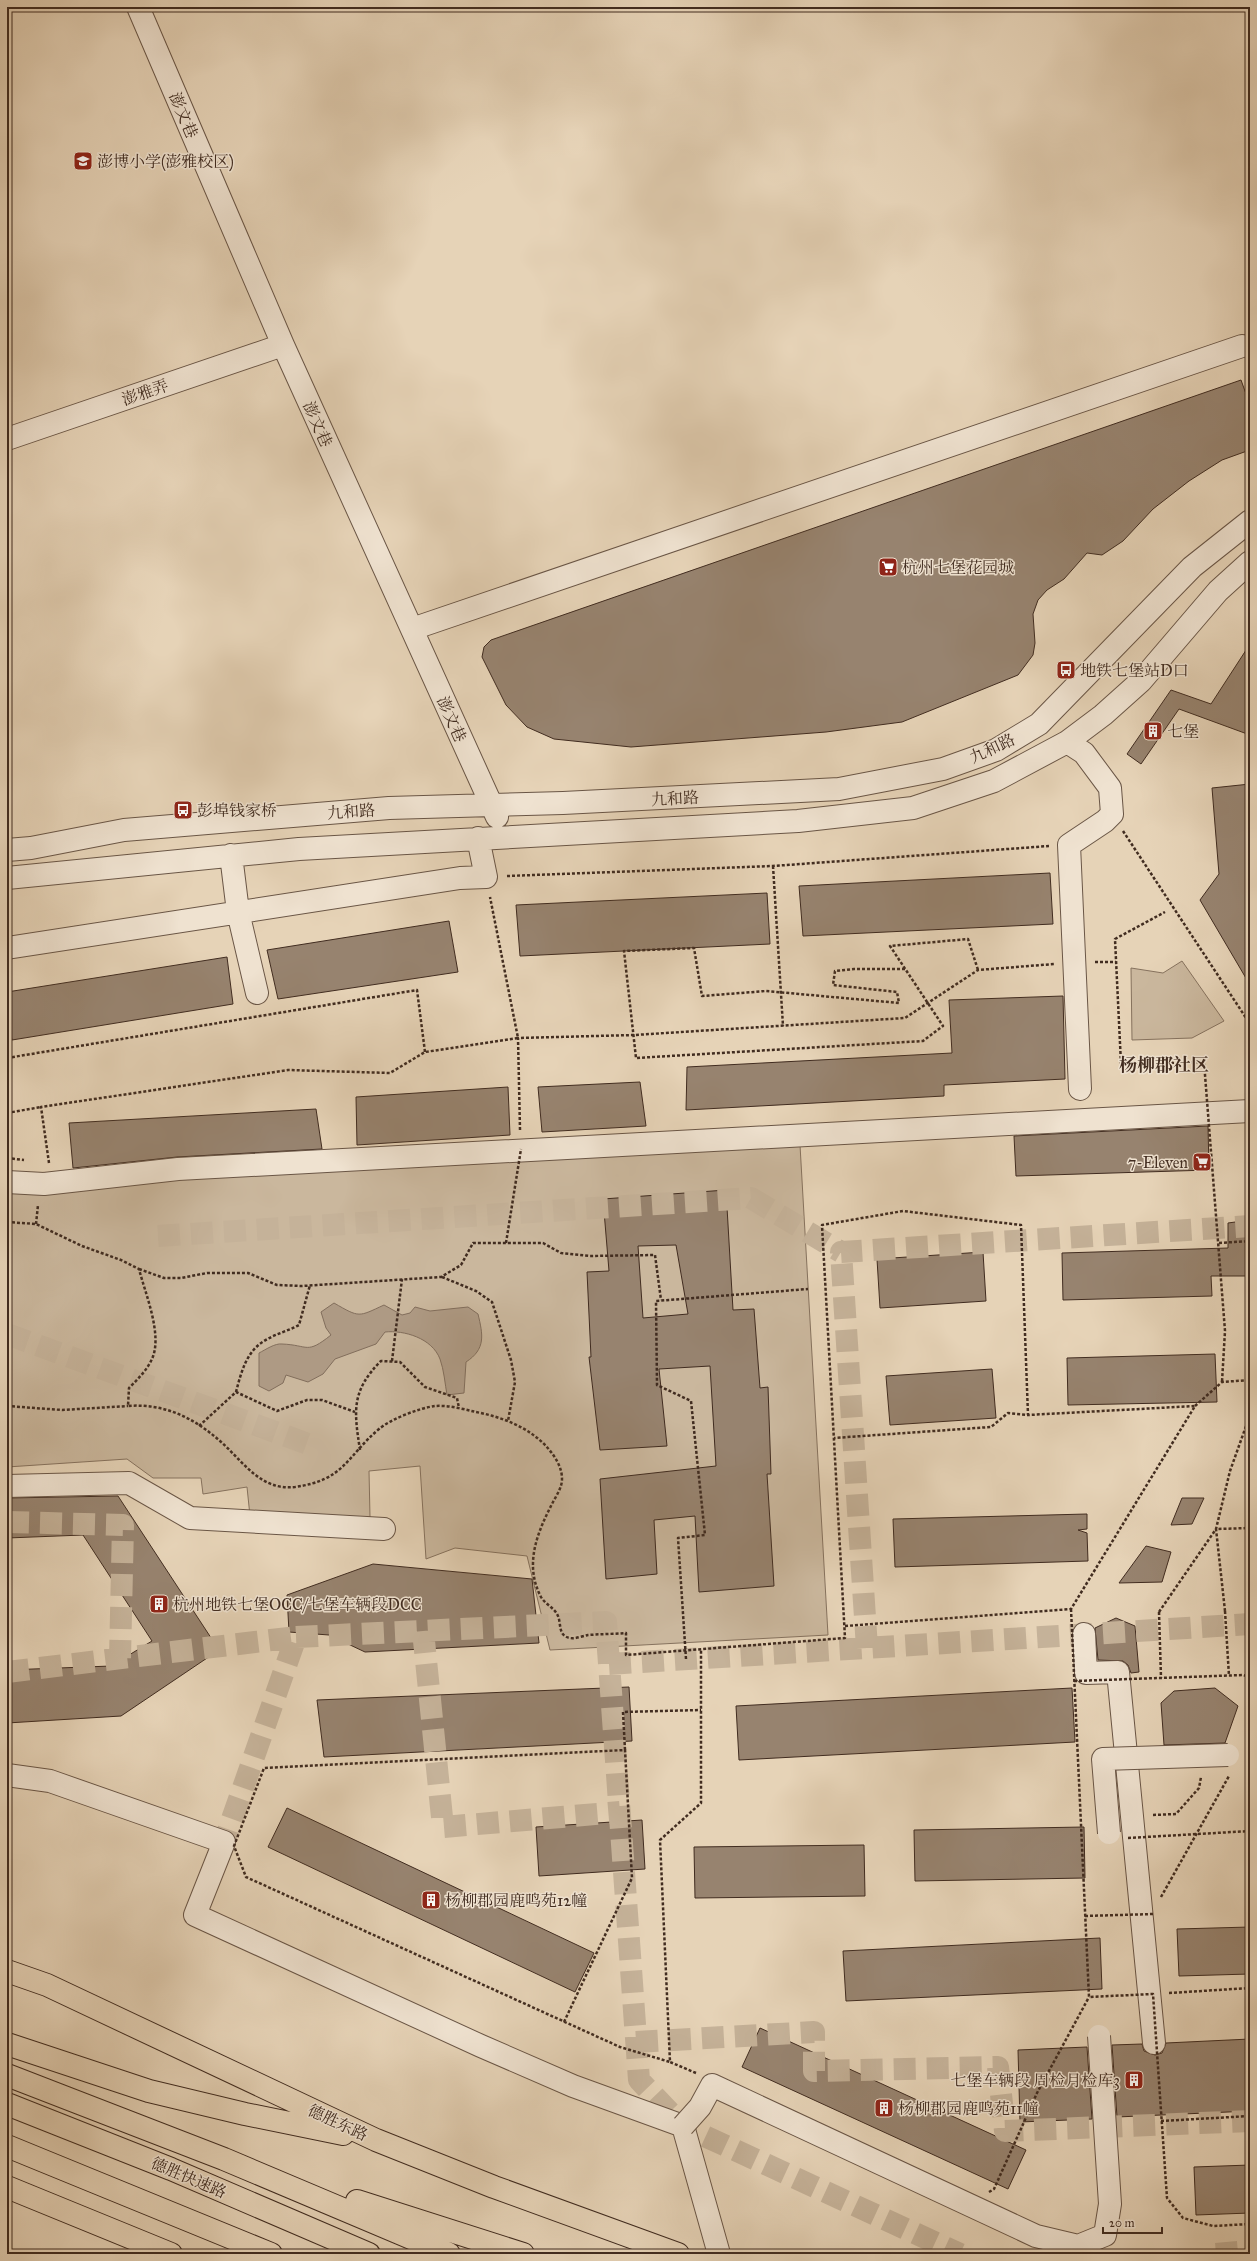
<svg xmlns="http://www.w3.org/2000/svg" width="1257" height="2261" font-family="'IM FELL Great Primer','Noto Serif SC',serif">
  <rect width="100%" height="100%" fill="#e6d3b7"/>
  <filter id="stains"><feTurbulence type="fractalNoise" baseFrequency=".005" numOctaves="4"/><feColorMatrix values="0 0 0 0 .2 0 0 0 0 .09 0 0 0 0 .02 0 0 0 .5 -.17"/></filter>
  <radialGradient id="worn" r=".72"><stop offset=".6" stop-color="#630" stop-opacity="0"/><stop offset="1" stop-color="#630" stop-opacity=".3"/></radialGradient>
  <path fill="#cab79d" stroke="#86725e" d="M1182,961l42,60 -32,17 -60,2 -1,-72 32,5z
    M800,1145l28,490 -278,15 -23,-94 -72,-8 -29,11 -6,-93 -51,5 1,46 -120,-1 -3,-29 -44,7 -2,-16h-48l-26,-19 -120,8v-296l121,11z"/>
  <path fill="#ae9a84" stroke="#826e5c" d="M334,1303c26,15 24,14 50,2l18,10 8,-2 5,-6 15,4 38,-4 10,7c5,21 8,35 -12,48l-2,31 -17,2c-2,-11 -3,-25 -7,-36 -8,-21 -36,-29 -55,-27l-9,12 -41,15 -12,15 -15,8 -22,-7 -3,8 -14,8 -10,-5v-33c6,-3 16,-10 23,-9 27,1 24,11 49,-9l-5,-7 -5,-16z"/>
  <path fill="#97836f" stroke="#412c20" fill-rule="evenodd" d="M1241,380l9,25v38l-3,8 -25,9 -33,21 -36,28 -30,32 -21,14 -15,-2 -23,26 -17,11 -9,10 -5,14 2,29 -2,12 -15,20 -116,47 -76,10 -195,15 -77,-8 -27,-12 -21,-22 -24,-48 2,-10 7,-7z
    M1250,644v91l-71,-26 -38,55 -14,-10 44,-64 40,14z
    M1250,784v201l-50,-85 19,-26 -7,-86z
    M1050,873l3,51 -250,12 -4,-50z
    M767,893l3,51 -250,12 -4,-51z
    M449,921l9,51 -180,27 -11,-49z
    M227,957l6,47 -221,36 -5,-27v-21z
    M1063,996l2,83 -121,6v11l-258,14 1,-43 265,-14 -3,-53z
    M640,1082l6,44 -104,6 -4,-45z
    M508,1087l2,48 -153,10 -1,-48z
    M316,1109l6,40 -145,8 -104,11 -4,-45z
    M1208,1126l1,44 -193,6 -2,-40z
    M726,1190l7,120 21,-1 6,79 8,-1 3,87h-4l7,112 -75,6 -4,-76 -41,4 3,54 -51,5 -6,-100 116,-13 -6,-100 -51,3 8,77 -67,4 -11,-93h2l-4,-85 22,-1 -6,-72zM676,1245l12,69 -45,4 -5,-72z
    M1250,1220v56h-39l1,20 -149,4 -1,-47 166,-5v-25z
    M983,1252l3,49 -106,7 -3,-49z
    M1215,1354l2,48 -149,3 -1,-47z
    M992,1369l4,49 -106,7 -4,-49z
    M118,1496l101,154 -98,66 -114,7v-53l104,-4 41,-25 -69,-106 -76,3v-40z
    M1182,1498h22l-12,26 -21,1z
    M1087,1514v15l-9,1 9,3 1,28 -193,6 -2,-48z
    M1146,1546l25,6 -9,30 -43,1z
    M373,1564l159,15 7,64 -174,9 -36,-17 -40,-3 -2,-37z
    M1116,1618l19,8 4,46 -8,1 -3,-8 -5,-4 -25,-1 -3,-32z
    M629,1687l3,54 -308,16 -7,-57z
    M1072,1688l3,54 -336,18 -3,-54z
    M1215,1688l23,18 -13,37 -61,2 -3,-42 13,-12z
    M287,1808l307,145 -19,39 -307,-145z
    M642,1820l3,49 -106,7 -3,-49z
    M1084,1827l1,51 -170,3 -1,-51z
    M864,1845l1,51 -170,2 -1,-51z
    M1250,1927v47l-71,2 -2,-47z
    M1100,1938l2,51 -256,12 -3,-50z
    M760,2028l266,122 -18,39 -266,-122z
    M1250,2039v72l-133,6 -5,-72 30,-1 2,7 11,4 7,-2 4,-10z
    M1087,2047l5,72 -72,3 -2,-72z
    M1250,2165v48l-54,2 -2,-48z"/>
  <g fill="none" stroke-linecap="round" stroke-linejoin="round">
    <path stroke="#c5b299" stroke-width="22" stroke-dasharray="22 11" stroke-linecap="butt" d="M158,1236l593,-38 90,54
      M7,1334l301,110
      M7,1522l116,3 -3,133
      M423,1631l20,196 177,-15
      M296,1637l310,-15 33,458 44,46 277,128
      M867,1648l-26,-396 409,-26
      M609,1664l641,-40
      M7,1672l289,-35 -72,205
      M636,2042l178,-10v39l184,-4 7,64 245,-10
      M1216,2254l34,-3"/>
    <defs>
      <path id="minor" d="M138,7l145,338 214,472
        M7,439l276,-94
        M412,629l830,-283
        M1067,742l17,11 26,35 2,26 -7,7 -36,24 11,244
        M7,850l24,-2 93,-18 265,-22 174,-5 276,-14 104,-20 53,-19 43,-26 153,-157 58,-46
        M231,855l7,57 19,81
        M7,878l292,-29 499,-28 115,-13 81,-27 73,-39 36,-27 38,-34 77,-90 32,-29
        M7,948l453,-70 26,-1 -8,-39
        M7,1182l37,2 134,-15 1072,-58
        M7,1486l122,-3 61,35 194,11
        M1084,1634l2,39 32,-1 36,371
        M7,1775l43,6 174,61 -29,73 286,131 92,40 110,40 36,128"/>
      <path id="major" d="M7,1971l40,14 329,155 118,47 184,67
        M7,2044l142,47 96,23 98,20"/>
      <path id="highway" d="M7,2075l217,84 225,95
        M7,2104l164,65 198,85
        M7,2146l264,108
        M7,2187l164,67
        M357,2201l166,53"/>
    </defs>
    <use href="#minor" stroke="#6a5646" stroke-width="24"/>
    <use href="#major" stroke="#412c20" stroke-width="24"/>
    <use href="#highway" stroke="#412c20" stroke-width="24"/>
    <path stroke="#412c20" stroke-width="2.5" stroke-dasharray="3 2" stroke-linecap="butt" d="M1123,831l127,193
      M773,866l10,160
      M507,876l266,-10 276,-20
      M1095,962h21
      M7,1058l410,-68 8,62
      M1121,1064l-6,-125 50,-27
      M7,1113l34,-6
      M520,1130l-2,-92 116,-3 271,-17 73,-48 76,-6
      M7,1158l17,2
      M49,1163l-8,-56 247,-37 102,3 35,-21 93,-14 -28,-141
      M36,1224l2,-19
      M1219,1243l31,-2
      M139,1269l25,9h17l26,-5h41l29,12 25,1 139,-9 20,-12 12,-22h70l18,10 29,3 65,-1 6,45
      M442,1277l34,14 16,11 19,58 4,22 -7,39
      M392,1361l10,-82
      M236,1392c5,-19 10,-40 28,-51 11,-7 24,-10 35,-16l11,-40
      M7,1406l55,4 66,-4
      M1195,1406l27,-24 28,-2
      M360,1450c-6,-39 -9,-59 21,-89l19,1 25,25 32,11 2,10
      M1225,1611l-9,-82 34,-1
      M1159,1612l57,-83 14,-58 20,-56
      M686,1659l-8,-121 27,-3 -14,-134 -34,-16 -1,-84 152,-12
      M1246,1745l4,-7
      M625,1750l-2,-38 78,-2
      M1153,1815l23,-1 23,-26 2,-11
      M1161,1897l68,-121
      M1169,1993l81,-5
      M1161,2121l89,-5"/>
    <use href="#minor" stroke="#efe2d0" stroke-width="22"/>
    <use href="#major" stroke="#e6d3b7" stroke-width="22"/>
    <use href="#highway" stroke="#e6d3b7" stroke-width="22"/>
    <defs>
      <path id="minor-bridge" d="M1109,1833l-6,-74 125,-4
        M683,2126l17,-19 12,-22 324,151 42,10 27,-11 5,-31 -11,-168"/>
    </defs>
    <use href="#minor-bridge" stroke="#6a5646" stroke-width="24" stroke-linecap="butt"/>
    <path stroke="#412c20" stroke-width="2.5" stroke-dasharray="3 2" stroke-linecap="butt" d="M905,969h-51l-19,2 -2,14 64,7 2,11 -133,-12 -64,5 -8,-48 -70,3 12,107 287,-17 20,-15 -53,-80 78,-7 10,31
      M1121,1064l83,-2 21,269 -3,51
      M7,1222l29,2 46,22 39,14 18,9c6,24 24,66 13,90 -5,11 -14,20 -23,29l-1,18c36,-3 66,12 92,35 23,20 40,50 75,46 50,-7 51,-30 84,-58 12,-10 40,-21 56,-23 13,-1 28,3 41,6 26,5 52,15 70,34 8,9 16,20 16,33 0,9 -6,17 -10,25 -15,29 -28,61 -11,93 4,7 12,10 16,17 5,8 0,22 13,24 5,1 13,-2 18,-3 13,-1 26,-1 38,-2v22l219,-17 -23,-413 81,-14 118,14 7,190 -20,-2 -17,14 -157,11
      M506,1243l15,-94
      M199,1426l37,-34 41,19 30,-11h15l33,12
      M1071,1609l18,388 64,-3 14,204 16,20 30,8 37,-2
      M1225,1611l4,65
      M1159,1612l2,66
      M845,1626l226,-17 124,-203 -167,9
      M1074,1681l169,-6 7,2
      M1128,1838l122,-7
      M1085,1916l68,-2
      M564,2022l68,-144 -7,-128 -361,18 -30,78 12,31 374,170 50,15
      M696,2073l-26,-11 -10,-222 41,-37v-153
      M989,2192l5,-3 43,-96 52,-96"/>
    <use href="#minor-bridge" stroke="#efe2d0" stroke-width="22"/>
  </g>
  <defs>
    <symbol id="school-square" viewBox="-11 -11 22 22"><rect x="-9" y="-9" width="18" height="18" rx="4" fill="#8f2418" stroke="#efe2d0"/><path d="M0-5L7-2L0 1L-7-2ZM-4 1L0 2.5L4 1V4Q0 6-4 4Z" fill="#fff"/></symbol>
    <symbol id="supermarket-square" viewBox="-11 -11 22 22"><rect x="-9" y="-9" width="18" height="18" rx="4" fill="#8f2418" stroke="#efe2d0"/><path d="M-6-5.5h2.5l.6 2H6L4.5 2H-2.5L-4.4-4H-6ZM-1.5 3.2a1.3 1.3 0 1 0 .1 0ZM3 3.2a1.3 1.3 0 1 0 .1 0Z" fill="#fff"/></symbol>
    <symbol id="bus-square" viewBox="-11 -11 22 22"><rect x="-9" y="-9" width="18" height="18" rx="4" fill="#8f2418" stroke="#efe2d0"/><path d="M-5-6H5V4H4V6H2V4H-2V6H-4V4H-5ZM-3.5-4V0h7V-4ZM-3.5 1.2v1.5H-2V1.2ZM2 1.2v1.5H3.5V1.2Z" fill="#fff"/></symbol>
    <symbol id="building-square" viewBox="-11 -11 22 22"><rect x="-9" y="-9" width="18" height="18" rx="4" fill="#8f2418" stroke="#efe2d0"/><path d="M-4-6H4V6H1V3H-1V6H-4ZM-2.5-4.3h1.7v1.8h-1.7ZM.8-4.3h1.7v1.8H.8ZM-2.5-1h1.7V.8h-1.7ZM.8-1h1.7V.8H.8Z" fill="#fff"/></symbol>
  </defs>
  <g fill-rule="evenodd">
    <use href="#school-square" x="72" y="150" width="22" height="22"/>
    <use href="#supermarket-square" x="877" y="556" width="22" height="22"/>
    <use href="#bus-square" x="1055" y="659" width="22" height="22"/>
    <use href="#building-square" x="1142" y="720" width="22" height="22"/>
    <use href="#bus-square" x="172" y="799" width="22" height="22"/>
    <use href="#supermarket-square" x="1191" y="1151" width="22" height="22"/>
    <use href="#building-square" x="148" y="1593" width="22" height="22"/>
    <use href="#building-square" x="420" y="1889" width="22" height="22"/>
    <use href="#building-square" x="1123" y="2069" width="22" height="22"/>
    <use href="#building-square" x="873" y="2097" width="22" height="22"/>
  </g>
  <g text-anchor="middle" stroke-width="3" stroke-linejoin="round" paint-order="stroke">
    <g font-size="16" fill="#412c20" stroke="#efe2d0">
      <text transform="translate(184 115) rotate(67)" y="6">澎文巷</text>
      <text transform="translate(145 392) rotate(-19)" y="6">澎雅弄</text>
      <text transform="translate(318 424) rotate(66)" y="6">澎文巷</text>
      <text transform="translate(452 719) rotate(66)" y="6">澎文巷</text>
      <text transform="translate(992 748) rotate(-25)" y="6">九和路</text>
      <text transform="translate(675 798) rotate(-3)" y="6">九和路</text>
      <text transform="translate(351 811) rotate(-4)" y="6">九和路</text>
      <text transform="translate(338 2122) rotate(25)" y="6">德胜东路</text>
      <text transform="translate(189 2177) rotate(23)" y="6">德胜快速路</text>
    </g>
    <g font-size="16" fill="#412c20" stroke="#efe2d0" text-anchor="start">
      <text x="97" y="167">澎博小学(澎雅校区)</text>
      <text x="902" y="573">杭州七堡花园城</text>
      <text x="1080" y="676">地铁七堡站D口</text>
      <text x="1167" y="737">七堡</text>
      <text x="197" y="816">彭埠钱家桥</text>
      <text x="1188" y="1168" text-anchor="end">7-Eleven</text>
      <text x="173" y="1610">杭州地铁七堡OCC/七堡车辆段DCC</text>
      <text x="445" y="1906">杨柳郡园鹿鸣苑12幢</text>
      <text x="1120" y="2086" text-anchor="end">七堡车辆段 周检月检库3</text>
      <text x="898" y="2114">杨柳郡园鹿鸣苑11幢</text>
    </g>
    <g font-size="18" font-weight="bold" fill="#412c20" stroke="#efe2d0">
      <text x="1164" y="1071">杨柳郡社区</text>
    </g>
  </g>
  <rect width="1257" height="2261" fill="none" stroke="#e6d3b7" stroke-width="24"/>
  <rect x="8" y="8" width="1241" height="2245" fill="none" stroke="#412c20" stroke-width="2"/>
  <rect x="12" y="12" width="1233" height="2237" fill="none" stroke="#412c20"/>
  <path d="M1103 2227v6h59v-6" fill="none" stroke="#412c20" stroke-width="2"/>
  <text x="1109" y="2227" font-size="12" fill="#412c20" stroke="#efe2d0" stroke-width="3" paint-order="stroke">20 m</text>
  <rect width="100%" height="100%" filter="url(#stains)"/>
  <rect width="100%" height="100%" fill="url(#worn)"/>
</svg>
